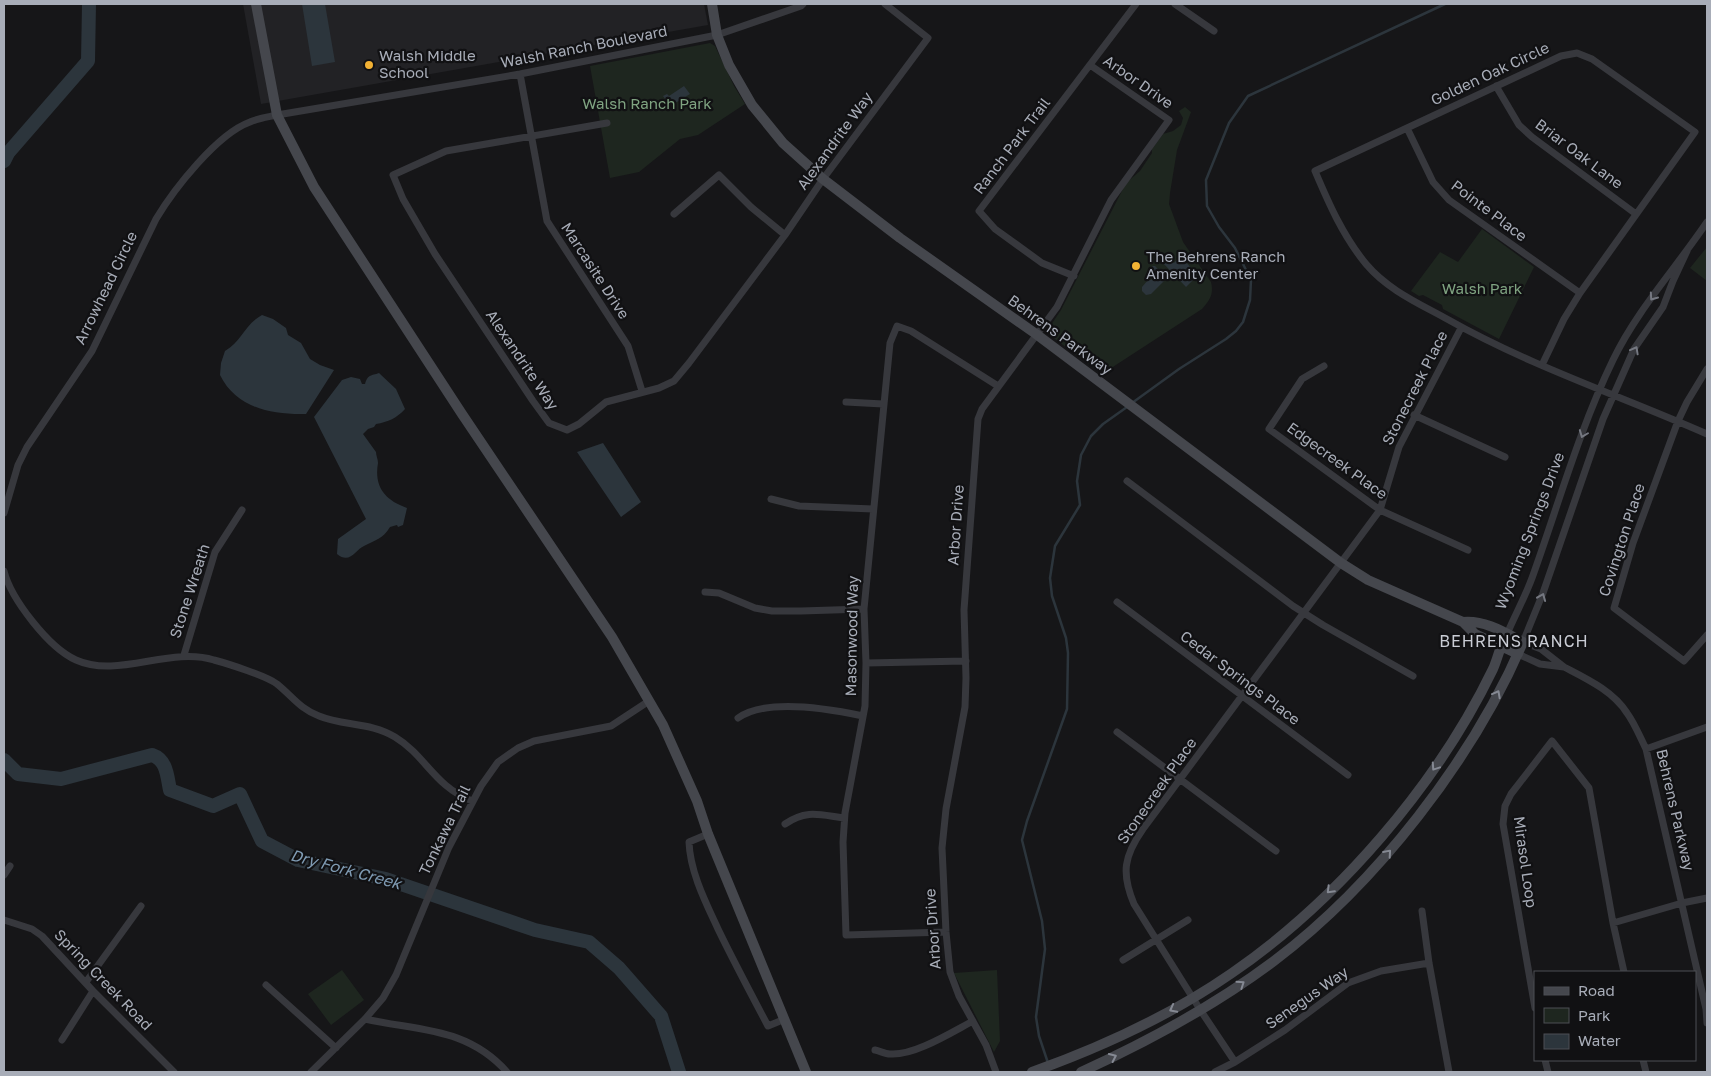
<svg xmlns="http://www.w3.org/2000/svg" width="1711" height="1076" font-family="'Golos Text',sans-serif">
  <rect width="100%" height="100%" fill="#161618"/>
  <path fill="#222225" d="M243,4h461l4,21 -447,79z"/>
  <path fill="#1e261f" d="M710,43l5,3 19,40 11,18 -47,31 -18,4 -41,33 -29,6 -20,-112z
    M1185,107l6,5 -14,38 -7,43 -1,11 14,38 28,40c3,12 -1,18 -9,27l-100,65 -51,-38 -2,-8 12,-18 65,-127 14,-12 12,-18v-4l11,-15 10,-3 8,-6 2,-7 -4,-7z
    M1482,229l52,38 -35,72 -56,-30 -1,-4 -19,-10 -4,1 -8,-5 29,-39 18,10z
    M1707,247v34l-17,-13z
    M342,970l22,30 -33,25 -23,-31z
    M997,970l3,71 -6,11 -40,-79z"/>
  <path fill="#2c353c" d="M302,4h23l10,58 -23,4z
    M684,86l6,8 -18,11 -4,-6 -2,1 -3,-4 4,-2 2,2z
    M1180,256l18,19 -12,12 -23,-24 4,-5 7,5z
    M1153,266h2l12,12 -16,16 -5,1 -4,-4v-4l6,-7h3l2,-2 -5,-7z
    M262,315l11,4 13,9 2,7 13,8 9,16 10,6 14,5 -28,44c-34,1 -70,-6 -86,-39l1,-12 4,-12c17,-10 19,-26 37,-36z
    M379,373l17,16 9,20c-8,9 -17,13 -29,15l-2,3 -6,2 -5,5 13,18c0,4 2,7 2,11 -4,23 6,37 29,45l-4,17 -5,2 -1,-2 -7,2c-7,12 -15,13 -26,19 -8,3 -14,19 -27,8l1,-15 28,-20 -52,-102 28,-37 9,-3 9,2 2,5h3c3,-10 6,-8 14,-11z
    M603,443l38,59 -20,15 -44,-65z"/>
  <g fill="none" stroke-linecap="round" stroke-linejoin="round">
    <path stroke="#2c353c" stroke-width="2.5" d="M1132,403l47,-34 47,-30 10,-8 7,-9 7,-22 1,-20 -16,-32 -16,-21 -12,-21 -1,-26 23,-57 19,-27 197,-92
      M1048,1063l-9,-27 -3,-19 9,-68 -3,-28 -20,-81 5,-19 40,-112 1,-56 -2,-15 -14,-42 -2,-18 5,-32 25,-41 -3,-24 4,-26 10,-19 12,-12 24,-17"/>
    <path stroke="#2c353c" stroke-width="14" d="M4,161l4,-8 80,-92 1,-57
      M4,760l14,14 43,5 91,-24c15,5 15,21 18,35l43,16 27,-12 22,47 36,19 88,19 149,51 54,12 30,26 42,48 18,56"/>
    <path stroke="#37383d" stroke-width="7" d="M1175,4l39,27
      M520,74l27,147 81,125 14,45
      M1496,86l23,39 13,12 104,77
      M607,123l-161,28 -53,24 10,24 32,55 98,147 16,22 18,7 12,-6 27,-22 53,-14 15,-7 15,-18 96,-128 38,-56 105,-141 -43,-34
      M1407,128l26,54 16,18 131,93
      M674,214l45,-39 32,32 34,28
      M1074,276l-32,-13 -47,-34 -16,-18 157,-207
      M1542,365l22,-46 16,-26 115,-161 -103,-73 -15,-6 -16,3 -246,115c14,33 28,65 51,93 22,26 52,39 81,55 83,47 174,77 260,115
      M1324,366l-22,13 -33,50 111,81 88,40
      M1707,369l-20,33 -9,19 -45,122 -19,65 70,53 23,-26
      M846,402l37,2
      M1414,415l91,42
      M1127,481l166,125 30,19 90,51
      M771,499l28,7 74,3
      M4,513l14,-48 9,-18 65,-96 64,-132c18,-30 61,-85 94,-97 9,-4 18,-5 27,-7l243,-41 197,-39 84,-29 2,-2
      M4,571c7,28 45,77 72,89 42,19 94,-14 138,0 15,4 52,16 63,24 15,12 23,25 42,32 24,10 52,6 76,21 31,19 39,49 77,64
      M705,592l14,1 36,15 17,3h29l63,-2
      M1117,602l231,173
      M1507,634c8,-19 18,-37 25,-56 26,-72 47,-148 81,-218 24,-50 63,-92 94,-138
      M1518,654l22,10 24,3 -23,-18 -18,-7 20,-49 60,-174 31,-70 29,-42 10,-26 14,-30
      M184,655l31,-103 27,-42
      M866,663l100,-2
      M1564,667c23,12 49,24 63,46 8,11 13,24 19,36l60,260 1,14
      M738,718c28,-20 92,-9 125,-2
      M1117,732l159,119
      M1646,749l61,-22
      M785,824c22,-15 35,-9 59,-6
      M708,834l-19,8c1,30 17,61 29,87 16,33 33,65 50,97l17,-7
      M4,875l6,-9
      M1422,911l7,52 20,109
      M4,920l28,9 10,7 51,55 81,81
      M1613,923l69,-20 25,-5
      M946,932l-100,3 -3,-93 2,-29 20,-107 1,-43 -2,-54 26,-266 7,-17 14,5 87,55
      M1123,960l65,-40
      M86,982l55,-76
      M266,985l70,63
      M1535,1008l-32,-184 2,-18 6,-12 41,-53 37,47 24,135 11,49
      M365,1019c54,12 102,8 142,53
      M62,1040l31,-49
      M875,1050c5,1 10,4 15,4 24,2 62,-22 83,-33
      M1545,1060l3,12
      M1643,1060l3,12
      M1235,1062l-34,-51 -67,-107c-13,-31 -10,-48 9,-75l237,-319 19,-63 62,-119
      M311,1072l54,-53 18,-21 13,-23 53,-128 32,-61 17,-24 20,-14 16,-7 77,-15 38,-25
      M996,1072l-10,-27 -27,-49 -9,-24 -4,-40 -4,-84 4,-39 19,-102 1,-29 -2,-68 14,-191 4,-10 75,-102 54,-107 58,-80 -79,-55
      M1215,1072l20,-10 50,-32 63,-47 33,-12 48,-8"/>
    <path stroke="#45474d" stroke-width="10" d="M256,4l21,111 37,72 148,227 150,223 51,88 34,76 11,33 98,238
      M712,4l5,31 12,30 23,40 31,38 40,36 77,59 136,96 305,229 27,17 95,42 12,12 43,20
      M1032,1072c70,-25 138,-56 200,-99 106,-73 205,-188 261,-304 4,-9 6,-19 11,-29
      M1081,1072c68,-31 133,-66 193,-111 102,-77 199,-202 249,-319 -19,-10 -38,-22 -60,-20"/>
  </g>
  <defs><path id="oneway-chevron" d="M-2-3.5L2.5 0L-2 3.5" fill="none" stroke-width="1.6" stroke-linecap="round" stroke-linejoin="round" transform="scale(1.25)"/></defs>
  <g stroke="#757881">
    <use href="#oneway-chevron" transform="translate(1653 297) rotate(125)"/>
    <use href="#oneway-chevron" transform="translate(1635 350) rotate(-61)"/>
    <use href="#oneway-chevron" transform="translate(1583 434) rotate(111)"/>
    <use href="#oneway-chevron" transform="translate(1542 597) rotate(-68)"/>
  </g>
  <g stroke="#858993">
    <use href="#oneway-chevron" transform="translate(1497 694) rotate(-62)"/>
    <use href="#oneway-chevron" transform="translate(1435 767) rotate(124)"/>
    <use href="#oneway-chevron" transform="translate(1388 853) rotate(-49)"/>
    <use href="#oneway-chevron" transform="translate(1330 890) rotate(135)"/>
    <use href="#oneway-chevron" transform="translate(1241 984) rotate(-34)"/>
    <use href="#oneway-chevron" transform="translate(1173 1009) rotate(152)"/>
    <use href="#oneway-chevron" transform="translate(1113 1057) rotate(-25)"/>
  </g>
  <g fill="#f2b134" stroke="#111113" stroke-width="2">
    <circle cx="369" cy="65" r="5"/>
    <circle cx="1136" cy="266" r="5"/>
  </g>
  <g text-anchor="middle" stroke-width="4.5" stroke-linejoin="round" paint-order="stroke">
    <g font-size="15" fill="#a8adb8" stroke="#111113">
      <text transform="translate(584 47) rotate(-11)" y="5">Walsh Ranch Boulevard</text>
      <text transform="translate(1490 74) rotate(-25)" y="5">Golden Oak Circle</text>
      <text transform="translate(1138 82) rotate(35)" y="5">Arbor Drive</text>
      <text transform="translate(835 141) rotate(-54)" y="5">Alexandrite Way</text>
      <text transform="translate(1012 146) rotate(-53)" y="5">Ranch Park Trail</text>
      <text transform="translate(1579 154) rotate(37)" y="5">Briar Oak Lane</text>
      <text transform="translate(1489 211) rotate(37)" y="5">Pointe Place</text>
      <text transform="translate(595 271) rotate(57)" y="5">Marcasite Drive</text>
      <text transform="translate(106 288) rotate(-64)" y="5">Arrowhead Circle</text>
      <text transform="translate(1060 335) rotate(36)" y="5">Behrens Parkway</text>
      <text transform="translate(522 360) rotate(56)" y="5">Alexandrite Way</text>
      <text transform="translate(1415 388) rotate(-63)" y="5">Stonecreek Place</text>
      <text transform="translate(1337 461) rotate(36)" y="5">Edgecreek Place</text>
      <text transform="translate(956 525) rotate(-86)" y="5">Arbor Drive</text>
      <text transform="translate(1530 531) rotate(-69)" y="5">Wyoming Springs Drive</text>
      <text transform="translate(1622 540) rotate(-72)" y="5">Covington Place</text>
      <text transform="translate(190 591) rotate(-72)" y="5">Stone Wreath</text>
      <text transform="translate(852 636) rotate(-89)" y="5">Masonwood Way</text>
      <text transform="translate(1240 678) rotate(37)" y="5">Cedar Springs Place</text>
      <text transform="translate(1157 791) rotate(-55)" y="5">Stonecreek Place</text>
      <text transform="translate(1675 810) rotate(77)" y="5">Behrens Parkway</text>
      <text transform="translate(445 830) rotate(-64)" y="5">Tonkawa Trail</text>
      <text transform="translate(1525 862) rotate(82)" y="5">Mirasol Loop</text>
      <text transform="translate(933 929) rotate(-94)" y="5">Arbor Drive</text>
      <text transform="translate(103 980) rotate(46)" y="5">Spring Creek Road</text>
      <text transform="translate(1307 998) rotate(-35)" y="5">Senegus Way</text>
    </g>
    <g font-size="15" fill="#a8adb8" stroke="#111113" text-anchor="start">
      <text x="379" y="61">Walsh Middle<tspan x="379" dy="17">School</tspan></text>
      <text x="1146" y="262">The Behrens Ranch<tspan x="1146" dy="17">Amenity Center</tspan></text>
    </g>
    <g font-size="15" fill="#7fa381" stroke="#111113">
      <text x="647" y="109">Walsh Ranch Park</text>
      <text x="1482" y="294">Walsh Park</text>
    </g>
    <g font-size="16" letter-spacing="1" fill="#c9ccd4" stroke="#111113">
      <text x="1514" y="647">BEHRENS RANCH</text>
    </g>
    <g font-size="16" font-style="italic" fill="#7f9bb3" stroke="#111113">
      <text transform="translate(346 869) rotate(15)" y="6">Dry Fork Creek</text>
    </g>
  </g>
  <rect width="1711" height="1076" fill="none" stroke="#a8adb8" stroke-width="10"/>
  <rect x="1534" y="971" width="162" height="90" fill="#111113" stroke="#4d4f55"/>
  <rect x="1544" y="987" width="25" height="8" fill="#45474d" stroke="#4d4f55"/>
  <text x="1578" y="996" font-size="15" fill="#a8adb8">Road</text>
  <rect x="1544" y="1008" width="25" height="15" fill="#1e261f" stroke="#4d4f55"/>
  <text x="1578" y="1021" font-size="15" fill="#a8adb8">Park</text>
  <rect x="1544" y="1034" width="25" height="15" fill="#2c353c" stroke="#4d4f55"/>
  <text x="1578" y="1046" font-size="15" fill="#a8adb8">Water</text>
</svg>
